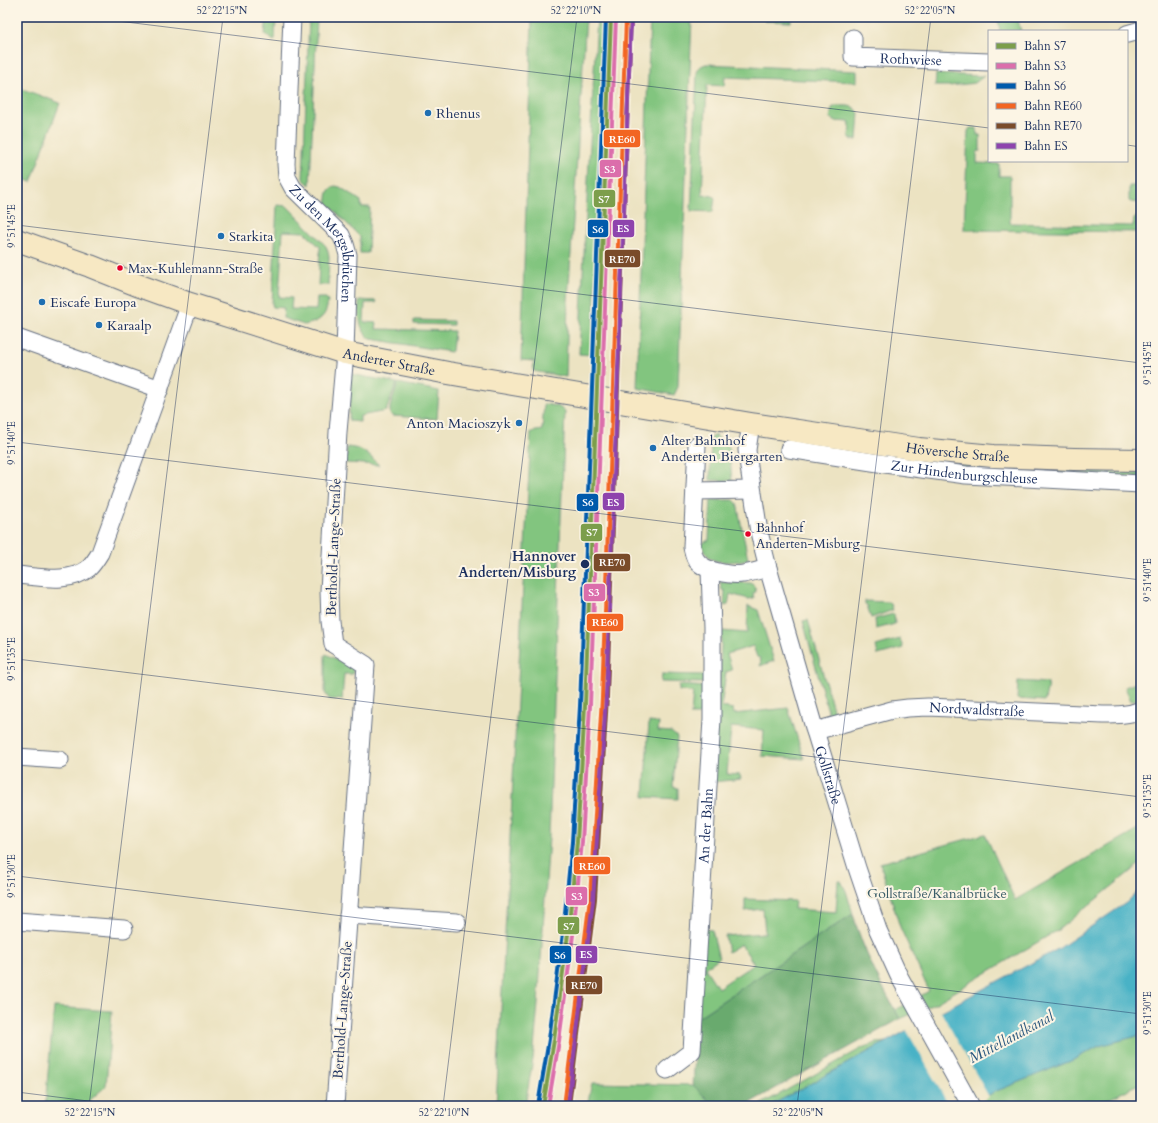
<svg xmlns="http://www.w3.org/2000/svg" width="1158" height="1123" font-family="Cardo,serif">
  <rect width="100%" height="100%" fill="#fcf5e5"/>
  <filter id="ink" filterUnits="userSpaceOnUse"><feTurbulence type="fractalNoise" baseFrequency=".025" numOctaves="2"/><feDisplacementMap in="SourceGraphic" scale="8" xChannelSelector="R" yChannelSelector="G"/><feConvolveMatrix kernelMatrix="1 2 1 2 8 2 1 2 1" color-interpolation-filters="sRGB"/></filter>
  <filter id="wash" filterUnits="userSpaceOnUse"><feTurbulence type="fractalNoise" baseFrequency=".012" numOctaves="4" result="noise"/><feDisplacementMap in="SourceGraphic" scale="16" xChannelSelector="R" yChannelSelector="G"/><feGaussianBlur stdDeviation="0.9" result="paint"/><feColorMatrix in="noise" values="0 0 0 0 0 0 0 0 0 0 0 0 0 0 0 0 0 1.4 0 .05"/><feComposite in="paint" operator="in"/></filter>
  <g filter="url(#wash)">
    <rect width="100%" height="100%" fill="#ece3c2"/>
    <path fill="#82c57f" stroke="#4e7a6e" d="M267,17h9l-1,23 -1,1 -9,-7z
      M309,17h8l-7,168 -7,-6z
      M532,17h54l-18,283 -2,77 -33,-6 1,-10 -13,-1z
      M597,17h8l-4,93 -8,245 -14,-1 6,-120z
      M650,17h42l-14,370 -4,8 -37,-7z
      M765,17h26v5l-26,-1z
      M1000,17h17l4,14h-21l-2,-12z
      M706,64l151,7v11l-132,-5 -1,9 -17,-1 -5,110 11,1 2,2 -2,14 -22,-1 6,-138c1,-5 3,-7 9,-9z
      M936,74l48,2 -9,7 -26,3h-14z
      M17,87l43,16 -29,79 -14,-5z
      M836,106c9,0 18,-2 23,7l-2,27h-5v-2h-3l1,-16 -17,-1v-2l-3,-1 2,-10z
      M970,128h7v7h3v16l-3,1v11l22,1v12h11v47l123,3 1,-7 2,-2h4l-4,9h5v6l-177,-2 4,-99z
      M335,186l5,1 21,14v6h9l-2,46h-8v-16l-33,-34c0,-8 0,-14 8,-17z
      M1129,186h12v17l-10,-1 -2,-1z
      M277,205l10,1 39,40 2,6 1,5 -1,28h-10l2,-38 -16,-15 -21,-1 -4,66 13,1 -1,11 25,1 1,-12h9l2,2c-1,16 -8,22 -24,25l-21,-7 1,-10 -11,-1 -1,-3z
      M359,300l18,1 -1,2h-11l-1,19 13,1 -1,6 78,2 -2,20 -1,1 -80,-13c-13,-9 -12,-24 -12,-39z
      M414,320l39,1v4l-39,-1z
      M351,374l46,9 -11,28 -26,5v6l-11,-1z
      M398,383l41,8 -2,28 -44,-3 -3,-2v-7z
      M544,404l13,2 8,5 -16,426 -11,167 -5,55 -8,47h-29l35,-674 11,-2z
      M714,435l2,1 13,11 3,34 -22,-1 1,-42z
      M789,440l268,28 50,4 34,1v4l-165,-7 -188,-27z
      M347,447c15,1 21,7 32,18l-33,-2z
      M711,500h23l3,3 11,56c-10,3 -30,5 -38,-1 -4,-4 -7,-9 -9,-14l8,-4z
      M720,582l31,1 4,4 1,5 -3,1 1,5 -5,1 -19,-5 -2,11 -4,1 1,-15 -3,-1z
      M865,601l23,1 3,2 2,6 -22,8 -4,-13 -2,-1z
      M748,606l10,4 16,51 -14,5 1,-3 -1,-5 -3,-1 -4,-11 -26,8 5,16 -6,2 -5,35 12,2 1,5 54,-6 16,51 -42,-3 2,-26 -33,-3 -4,47 13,1 1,4 -28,3 9,-151 25,2z
      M893,614h1l1,10 -19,5 -1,-10z
      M808,620l26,93 -5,2 -26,-94z
      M900,639l3,9 -25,7 -2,-9z
      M326,654l27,14v6h-9l-2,26 -13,-1 -4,-6v-38z
      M662,674l43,1 1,8 -45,-1z
      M1018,681l30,2 -3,18 -28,-2z
      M1141,681v17l-10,3 -6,-14z
      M679,685l27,2v25l-7,3h-8l2,-23 -14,-1z
      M649,722l10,1 -1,8 13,1 6,5 -4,50 5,1v11l-34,-2z
      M1141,827v36l-83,67 -122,73 -36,16 -5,-9 34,-19 -29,-64 -20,-64 105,-29 30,66z
      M838,881h3l5,10 7,23 -156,104 5,-89 10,1 3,13 4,15 -14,10 13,20 36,-24 -13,-20 -13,8 -3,-16 40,-3 -2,-24 -18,2v-12l50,2 -1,8 42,3z
      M54,1007l58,4 -6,75 -17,15 -1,5h-43z
      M1141,1035v48l-46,23h-126l25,-14 79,-32 26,-14z
      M886,1042l-116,64h-12l106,-59 12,-4z
      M592,1083l101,2 21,21h-127z"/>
    <path fill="#69aa6e" stroke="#426c66" d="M853,914c10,37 28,71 47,105l-156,87h-30l-21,-21 4,-67z"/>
    <path fill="#48b2c6" stroke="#327092" d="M1141,888v147l-42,11 -26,14 -79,32 -25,14h-199l172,-95 116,-62 68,-46z"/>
    <path fill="#ece3c2" d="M940,1010l49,87 -16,9h-24l-43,-77z"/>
  </g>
  <g filter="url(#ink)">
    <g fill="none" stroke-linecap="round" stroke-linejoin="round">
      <defs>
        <g id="minor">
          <path id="s1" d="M292,17l-6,147 1,13 6,11 48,47 4,9 3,11 -3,98 -7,79 -9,159 1,30 3,23 33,21 -31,441"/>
          <path d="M1127,34l14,-4"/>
          <path id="s2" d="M853,38v19l136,5"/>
          <path d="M17,338l143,51"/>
          <path id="s3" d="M751,424l-4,26 2,17 10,65 9,36 47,163 42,137 21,62 21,46 72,130"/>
          <path d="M697,445l-5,102c1,4 2,11 5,14 7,10 35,15 46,13 8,-1 17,-4 25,-6"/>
          <path id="s4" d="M789,449l96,15 81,11 175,9"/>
          <path d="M695,491l57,-1"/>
          <path d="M17,575c24,2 52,9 72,-7 4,-4 8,-10 11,-15l90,-249"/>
          <path id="s5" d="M815,731l77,-21 16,-2 20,-1 175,8c13,0 26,0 38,-5"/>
          <path d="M17,757l43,3"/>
          <path d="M348,915l109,7"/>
          <path d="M17,921l107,8"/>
          <path id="s6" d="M667,1070l25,-19 20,-332v-91l-2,-58"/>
        </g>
        <g id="secondary">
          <path id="s7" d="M17,240l73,26 50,20 50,18 155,49 103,20 303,51 168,25 74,7 81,3 67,1"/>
        </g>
      </defs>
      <use href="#minor" stroke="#646e81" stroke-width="19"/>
      <use href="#secondary" stroke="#646e81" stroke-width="24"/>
      <use href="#minor" stroke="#fff" stroke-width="17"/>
      <use href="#secondary" stroke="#f7e8c3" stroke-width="22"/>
      <defs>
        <path id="rail-1" d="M543,1106l11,-66 14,-106 9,-92 8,-136 26,-689"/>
        <path id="rail-2" d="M548,1106l11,-65 14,-106 9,-93 8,-136 26,-689"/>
        <path id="rail-3" d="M538,1105l11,-66 14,-106 9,-91 8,-136 26,-689"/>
        <path id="rail-4" d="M564,1106l26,-208 12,-201 24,-680"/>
        <path id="rail-5" d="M569,1106l26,-207 12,-202 24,-680"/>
        <path id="rail-6" d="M568,1105l25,-204 13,-204 25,-680"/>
      </defs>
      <use href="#rail-1" stroke="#fcf5e5" stroke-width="7"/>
      <use href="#rail-2" stroke="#fcf5e5" stroke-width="7"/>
      <use href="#rail-3" stroke="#fcf5e5" stroke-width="7"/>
      <use href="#rail-4" stroke="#fcf5e5" stroke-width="7"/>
      <use href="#rail-5" stroke="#fcf5e5" stroke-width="7"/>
      <use href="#rail-6" stroke="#fcf5e5" stroke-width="7"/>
      <use href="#rail-1" stroke="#7c9e4b" stroke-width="4"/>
      <use href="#rail-2" stroke="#db6eab" stroke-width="4"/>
      <use href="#rail-3" stroke="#005aab" stroke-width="4"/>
      <use href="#rail-4" stroke="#f26522" stroke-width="4"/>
      <use href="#rail-5" stroke="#7a4b2a" stroke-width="4"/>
      <use href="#rail-6" stroke="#8e44ad" stroke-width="4"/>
    </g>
  </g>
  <path fill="none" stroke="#1b2f5e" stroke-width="1" stroke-opacity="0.45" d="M85,17l904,111M1127,145l14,2M17,225l1124,138M17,442l1124,138M17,659l1124,138M17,876l1124,138M17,1092l111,14M89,1106l134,-1089M443,1106l134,-1089M797,1106l134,-1089"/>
  <g fill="#1f6fb2" stroke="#fcf5e5" stroke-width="1.5">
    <circle cx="428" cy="113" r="4"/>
    <circle cx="221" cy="236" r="4"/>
    <circle cx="42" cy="302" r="4"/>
    <circle cx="99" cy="325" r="4"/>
    <circle cx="519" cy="423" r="4"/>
    <circle cx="653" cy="448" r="4"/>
  </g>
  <g fill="#e4002b" stroke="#fcf5e5" stroke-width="1.5">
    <circle cx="120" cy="268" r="3.5"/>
    <circle cx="748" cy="534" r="3.5"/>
  </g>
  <circle fill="#1b2f5e" stroke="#fcf5e5" stroke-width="1.5" cx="585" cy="564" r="5"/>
  <g text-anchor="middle" stroke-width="4" stroke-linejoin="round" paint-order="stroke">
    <g font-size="13" fill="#1b2f5e" stroke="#fcf5e5" text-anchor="start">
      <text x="128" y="273">Max-Kuhlemann-Straße</text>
      <text x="756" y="532">Bahnhof<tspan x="756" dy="16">Anderten-Misburg</tspan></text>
    </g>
    <g font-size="14" fill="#1b2f5e" stroke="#fcf5e5">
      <text dy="5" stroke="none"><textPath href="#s2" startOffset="77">Rothwiese</textPath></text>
      <text dy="5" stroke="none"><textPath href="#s1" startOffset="240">Zu den Mergelbrüchen</textPath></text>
      <text dy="5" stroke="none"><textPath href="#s7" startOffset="392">Anderter Straße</textPath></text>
      <text dy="5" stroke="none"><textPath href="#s7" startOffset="968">Höversche Straße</textPath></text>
      <text dy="5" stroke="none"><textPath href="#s4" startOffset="177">Zur Hindenburgschleuse</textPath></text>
      <text transform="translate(333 547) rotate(-88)" y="5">Berthold-Lange-Straße</text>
      <text dy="5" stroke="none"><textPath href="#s5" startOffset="165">Nordwaldstraße</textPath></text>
      <text dy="5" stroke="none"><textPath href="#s3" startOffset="362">Gollstraße</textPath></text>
      <text dy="5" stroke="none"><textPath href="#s6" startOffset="257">An der Bahn</textPath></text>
      <text transform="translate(342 1010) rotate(-86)" y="5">Berthold-Lange-Straße</text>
    </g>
    <g font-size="14" fill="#1b2f5e" stroke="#fcf5e5" text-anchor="start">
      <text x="436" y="118">Rhenus</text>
      <text x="229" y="241">Starkita</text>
      <text x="50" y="307">Eiscafe Europa</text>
      <text x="107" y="330">Karaalp</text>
      <text x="511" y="428" text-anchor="end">Anton Macioszyk</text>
      <text x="661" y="445">Alter Bahnhof<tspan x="661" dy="16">Anderten Biergarten</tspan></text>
    </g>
    <g font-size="14" font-weight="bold" fill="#1b2f5e" stroke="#fcf5e5" text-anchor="end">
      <text x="576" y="561">Hannover<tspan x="576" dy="16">Anderten/Misburg</tspan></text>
    </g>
    <g font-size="14" fill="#3a5c68" stroke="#fcf5e5">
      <text x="937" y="898">Gollstraße/Kanalbrücke</text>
    </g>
    <g font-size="15" font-style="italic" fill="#28567d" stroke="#fcf5e5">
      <text transform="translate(1011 1037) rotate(-28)" y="5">Mittellandkanal</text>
    </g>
  </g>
  <g stroke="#fcf5e5" stroke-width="1.5">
    <rect x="603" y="129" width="38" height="19" rx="4" fill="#f26522"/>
    <rect x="599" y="159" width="23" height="19" rx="4" fill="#db6eab"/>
    <rect x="593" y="189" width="23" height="19" rx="4" fill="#7c9e4b"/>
    <rect x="612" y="219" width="23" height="19" rx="4" fill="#8e44ad"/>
    <rect x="587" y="219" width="22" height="19" rx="4" fill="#005aab"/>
    <rect x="604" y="249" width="37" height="19" rx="4" fill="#7a4b2a"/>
    <rect x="602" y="492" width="23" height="19" rx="4" fill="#8e44ad"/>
    <rect x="576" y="493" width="23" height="19" rx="4" fill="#005aab"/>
    <rect x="580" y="523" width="23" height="19" rx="4" fill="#7c9e4b"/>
    <rect x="593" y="553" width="38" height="19" rx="4" fill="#7a4b2a"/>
    <rect x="583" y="583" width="23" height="19" rx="4" fill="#db6eab"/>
    <rect x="586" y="613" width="38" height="19" rx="4" fill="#f26522"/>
    <rect x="573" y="856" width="38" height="19" rx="4" fill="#f26522"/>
    <rect x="565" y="886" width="23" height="20" rx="4" fill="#db6eab"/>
    <rect x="557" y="916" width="23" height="19" rx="4" fill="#7c9e4b"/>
    <rect x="575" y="945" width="23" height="19" rx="4" fill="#8e44ad"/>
    <rect x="549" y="945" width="23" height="19" rx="4" fill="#005aab"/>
    <rect x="565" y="975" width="38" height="20" rx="4" fill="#7a4b2a"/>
  </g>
  <g font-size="11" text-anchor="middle" font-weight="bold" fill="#fff">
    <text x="622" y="143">RE60</text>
    <text x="610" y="173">S3</text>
    <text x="604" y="203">S7</text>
    <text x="623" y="232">ES</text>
    <text x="598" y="233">S6</text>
    <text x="622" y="263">RE70</text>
    <text x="613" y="506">ES</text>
    <text x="588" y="506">S6</text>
    <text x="592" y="536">S7</text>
    <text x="612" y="566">RE70</text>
    <text x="594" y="596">S3</text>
    <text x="605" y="626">RE60</text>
    <text x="592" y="870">RE60</text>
    <text x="577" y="900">S3</text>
    <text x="569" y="930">S7</text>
    <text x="586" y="958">ES</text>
    <text x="560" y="959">S6</text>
    <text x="584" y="989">RE70</text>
  </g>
  <rect width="1158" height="1123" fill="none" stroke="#fcf5e5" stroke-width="44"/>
  <rect x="988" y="30" width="140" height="132" fill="#fcf5e5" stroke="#a2a6af"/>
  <rect x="996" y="43" width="20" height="6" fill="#7c9e4b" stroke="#a2a6af"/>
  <text x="1024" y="50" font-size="12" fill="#1b2f5e">Bahn S7</text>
  <rect x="996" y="63" width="20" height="6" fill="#db6eab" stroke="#a2a6af"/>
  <text x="1024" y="70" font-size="12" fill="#1b2f5e">Bahn S3</text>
  <rect x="996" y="83" width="20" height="6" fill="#005aab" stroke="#a2a6af"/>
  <text x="1024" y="90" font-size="12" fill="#1b2f5e">Bahn S6</text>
  <rect x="996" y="103" width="20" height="6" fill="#f26522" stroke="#a2a6af"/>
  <text x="1024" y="110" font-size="12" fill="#1b2f5e">Bahn RE60</text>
  <rect x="996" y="123" width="20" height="6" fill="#7a4b2a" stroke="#a2a6af"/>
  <text x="1024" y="130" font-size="12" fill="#1b2f5e">Bahn RE70</text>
  <rect x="996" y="143" width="20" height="6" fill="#8e44ad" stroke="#a2a6af"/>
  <text x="1024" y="150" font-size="12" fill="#1b2f5e">Bahn ES</text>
  <rect x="22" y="22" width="1114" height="1079" fill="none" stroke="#1b2f5e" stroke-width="1.5"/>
  <g font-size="10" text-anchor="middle" fill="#1b2f5e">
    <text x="222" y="14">52°22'15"N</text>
    <text x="576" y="14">52°22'10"N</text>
    <text x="930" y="14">52°22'05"N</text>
    <text transform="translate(11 226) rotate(-90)" y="4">9°51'45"E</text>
    <text transform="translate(1147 363) rotate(-90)" y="4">9°51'45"E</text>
    <text transform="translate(11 443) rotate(-90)" y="4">9°51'40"E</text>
    <text transform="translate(1147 580) rotate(-90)" y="4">9°51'40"E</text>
    <text transform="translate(11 659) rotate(-90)" y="4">9°51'35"E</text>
    <text transform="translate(1147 796) rotate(-90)" y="4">9°51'35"E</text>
    <text transform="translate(11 876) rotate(-90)" y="4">9°51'30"E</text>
    <text transform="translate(1147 1013) rotate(-90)" y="4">9°51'30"E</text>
    <text x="90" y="1116">52°22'15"N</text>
    <text x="444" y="1116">52°22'10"N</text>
    <text x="798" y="1116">52°22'05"N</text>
  </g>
</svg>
